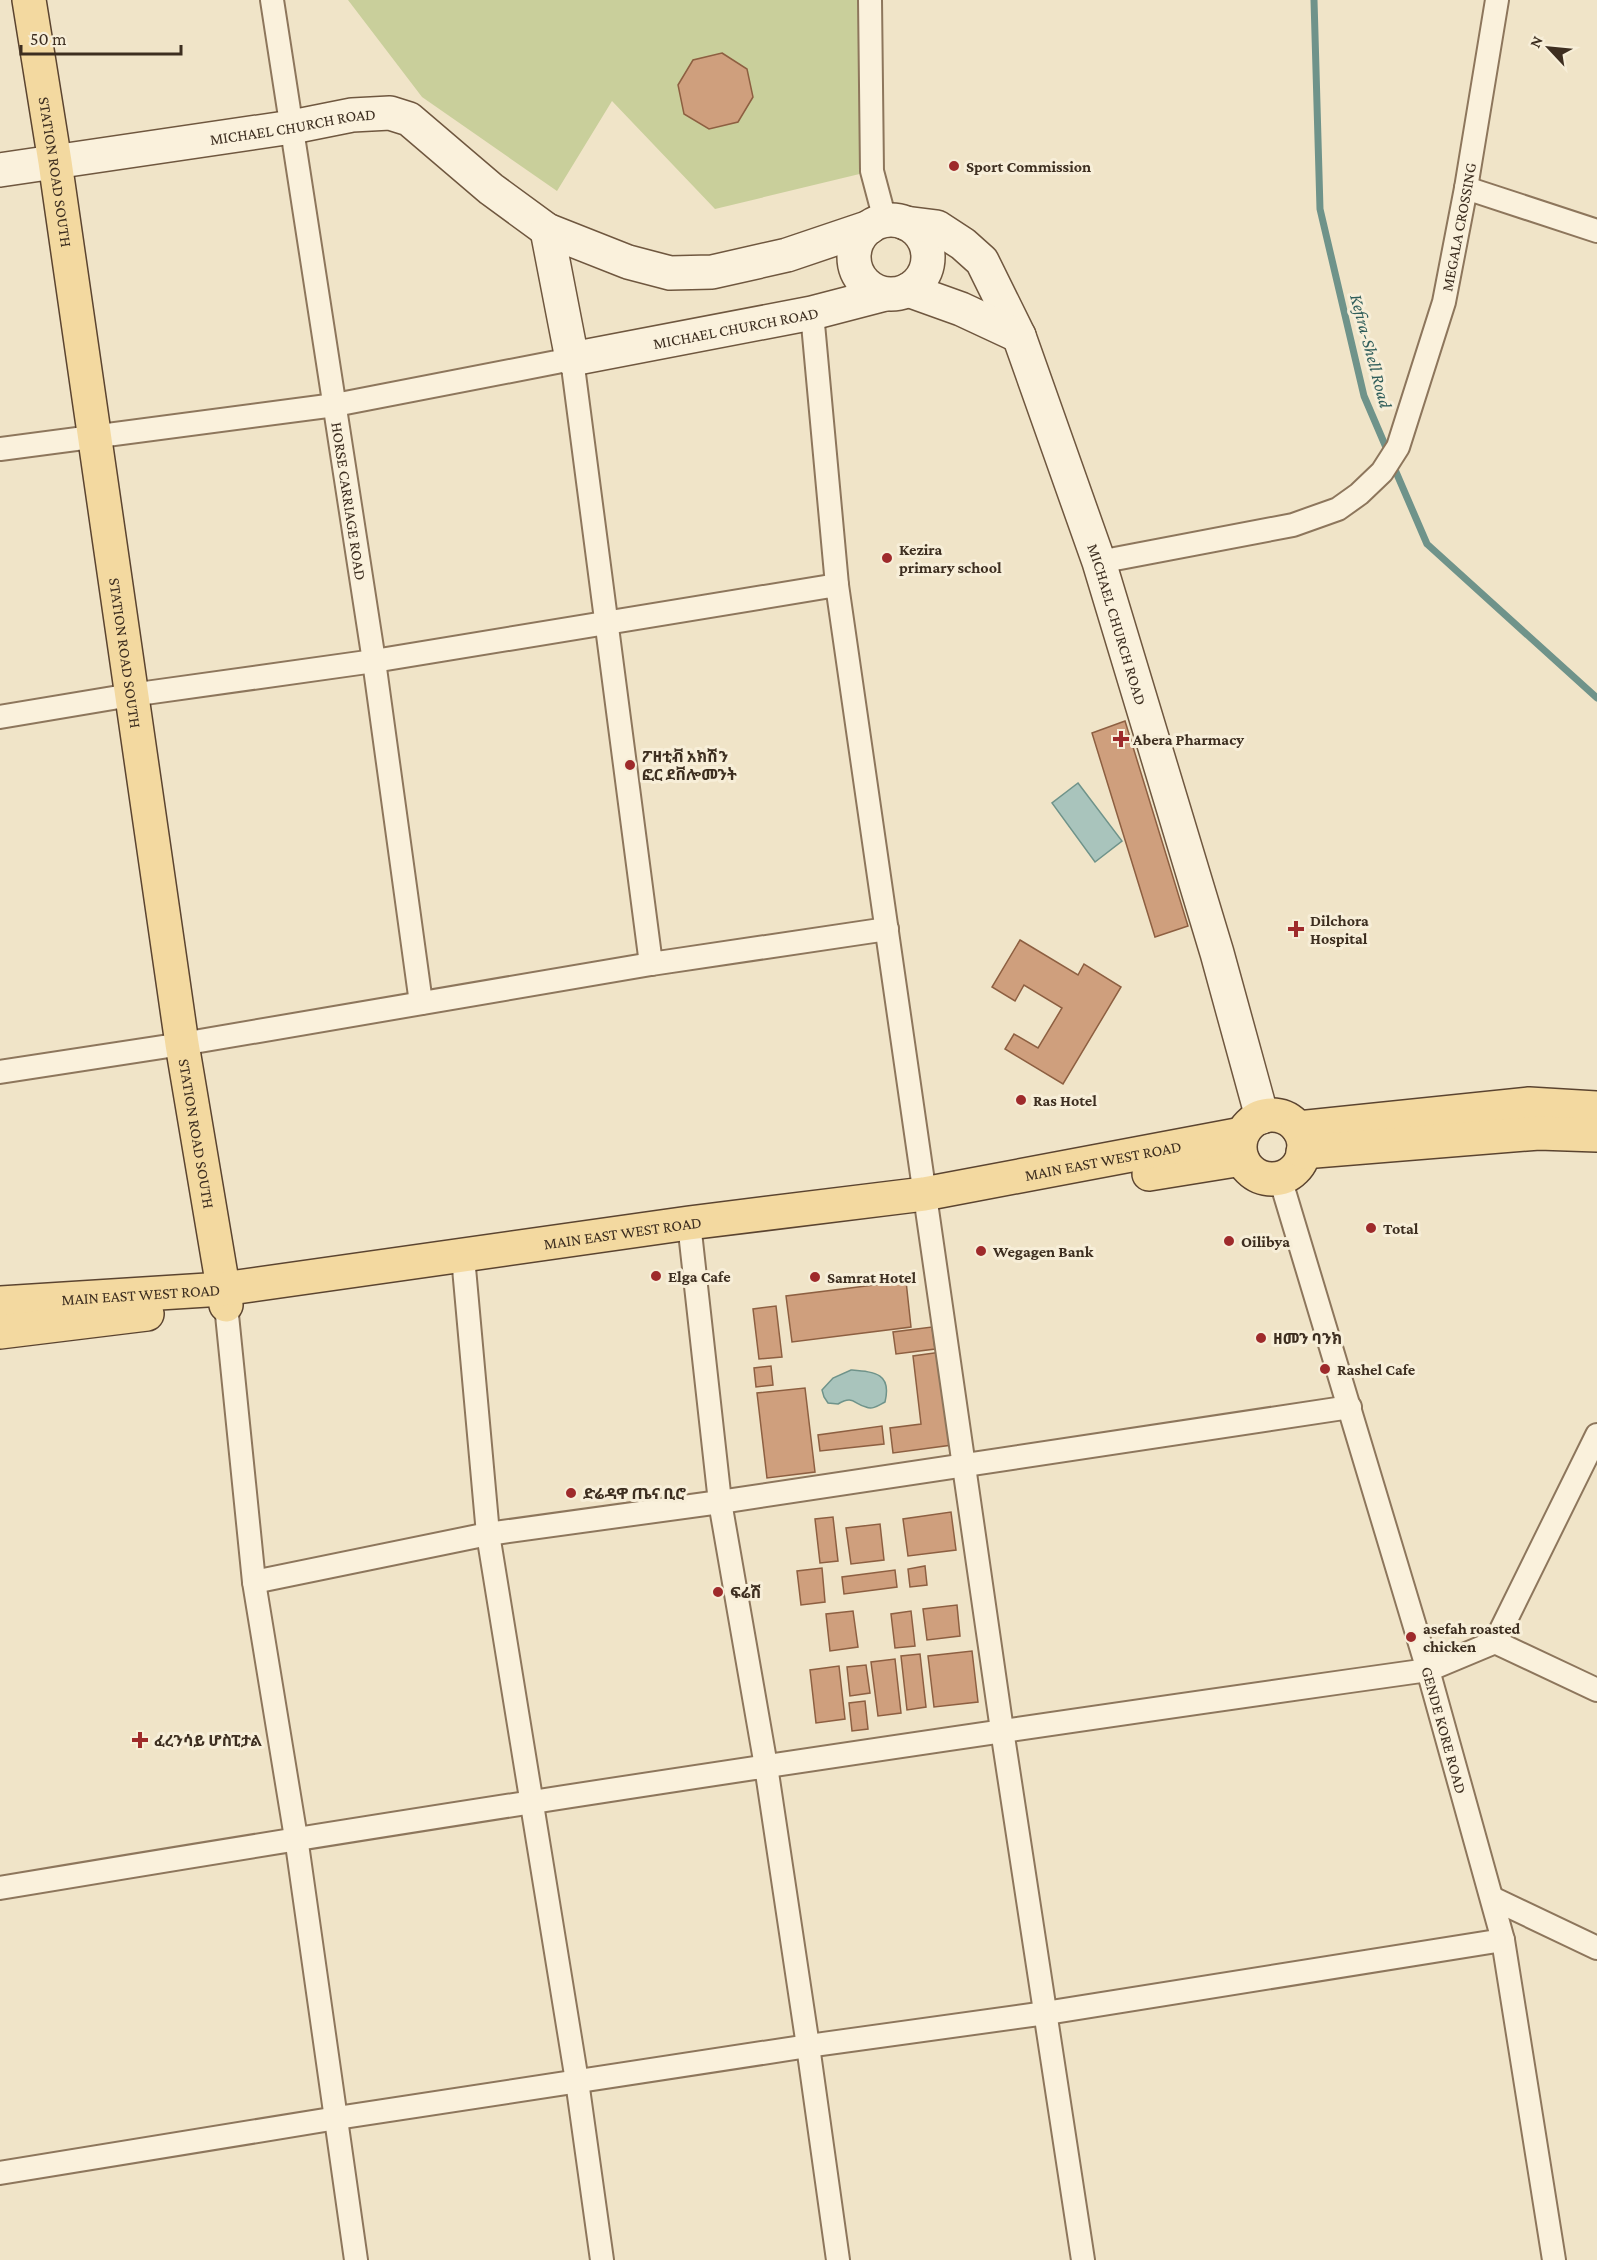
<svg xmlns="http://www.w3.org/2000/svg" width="1597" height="2260" font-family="'Crimson Pro','Noto Sans Ethiopic',serif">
  <rect width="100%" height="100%" fill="#f0e4c8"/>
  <path fill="#c9cf9b" d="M348,0h524v171l-157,38 -103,-108 -55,90 -135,-94z"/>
  <path fill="#a9c4bc" stroke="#6f938a" stroke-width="1.5" d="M1078,783l44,58 -27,21 -43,-59z
    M851,1370c24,2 41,3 34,32 -6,3 -12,8 -19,5 -12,-3 -13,-12 -28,-3l-10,-1 -4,-6 -2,-7 11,-12z"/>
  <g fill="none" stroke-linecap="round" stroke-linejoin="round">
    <path stroke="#6f938a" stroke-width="7" d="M1314,0l6,209 44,187 24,56
      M1393,465l34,79 170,154"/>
  </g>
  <path fill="#cf9f7d" stroke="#8d5f41" stroke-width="1.5" d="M722,53l25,16 6,28 -15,25 -29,7 -25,-15 -6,-29 15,-25z
    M1125,721l63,205 -33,11 -63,-204z
    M1020,940l58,35 6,-11 37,23 -58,97 -58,-35 9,-15 24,14 24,-40 -38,-23 -9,16 -23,-14z
    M906,1281l5,46 -119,15 -6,-46z
    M776,1306l6,51 -23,2 -6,-50z
    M932,1327l3,22 -39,5 -3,-22z
    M941,1352l11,93 -59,8 -3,-25 31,-4 -8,-68z
    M771,1366l2,19 -17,2 -2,-19z
    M805,1388l10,84 -48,6 -10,-85z
    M882,1426l2,18 -64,7 -2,-16z
    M951,1512l5,38 -48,6 -5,-37z
    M833,1517l5,44 -18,2 -5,-44z
    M880,1524l4,36 -33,4 -5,-36z
    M925,1566l2,19 -17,2 -2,-18z
    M822,1568l3,34 -24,3 -4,-34z
    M895,1570l2,17 -53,7 -2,-17z
    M957,1605l3,31 -33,4 -4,-31z
    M853,1611l5,36 -28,4 -4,-37z
    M911,1611l4,35 -20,2 -4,-34z
    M972,1651l6,51 -44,5 -6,-51z
    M920,1654l6,53 -19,3 -6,-54z
    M895,1659l6,54 -23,3 -7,-54z
    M866,1665l4,28 -20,3 -3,-29z
    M839,1666l6,53 -29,4 -6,-53z
    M865,1701l3,28 -16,2 -3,-28z"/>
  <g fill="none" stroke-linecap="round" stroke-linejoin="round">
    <defs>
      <g id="minor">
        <path id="s1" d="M272,0l102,661 47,342"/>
        <path d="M870,0l2,171 13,49"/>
        <path d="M1466,188l131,43"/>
        <path d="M812,313l25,272"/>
        <path d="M0,449l335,-44 237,-46 79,605 236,-35"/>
        <path id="s2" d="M1099,562l194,-37 45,-16 21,-15 23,-22 16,-25 46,-145 22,-114 31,-188"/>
        <path d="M0,717l131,-22 243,-34 463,-76 165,1145 81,530"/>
        <path d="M0,1072l182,-28 469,-80"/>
        <path id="s3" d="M1280,1178l148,492 75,270 51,320"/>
        <path d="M689,1223l31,279 46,264 42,280 30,214"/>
        <path d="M464,1268l24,266 89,547 25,179"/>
        <path d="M226,1305l28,277 43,262 59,416"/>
        <path d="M254,1582l234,-48 232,-32 630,-95"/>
        <path d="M1495,1642l102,-207"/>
        <path d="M0,1888c475,-80 951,-151 1428,-218l67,-28 102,48"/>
        <path d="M1492,1898l105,50"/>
        <path d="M0,2173l337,-55 471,-72 238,-33 457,-73"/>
      </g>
      <g id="secondary">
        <path id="s4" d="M0,170l292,-43 60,-12 38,-2 19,6 82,70 56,41 81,32 42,11 42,-1 75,-17 83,-28"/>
        <circle cx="891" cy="257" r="37"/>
        <path id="s5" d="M905,223l32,4 26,17 19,17 37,75 80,226 118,391 45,164"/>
        <path id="s6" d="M547,230l25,129 240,-46 73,-19"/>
        <path d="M908,290l53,19 58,27"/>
      </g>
      <g id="primary">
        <path id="s7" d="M29,0l26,162 127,882 44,261"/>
        <circle cx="1272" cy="1147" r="32"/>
        <path d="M1298,1128l231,-24 68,4"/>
        <path d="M1303,1152l236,-19 58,2"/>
        <path d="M1149,1174l93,-15"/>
        <path id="s8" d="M0,1303l223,-14 466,-66 235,-29 318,-60"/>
        <path d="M0,1332l147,-18"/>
      </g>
    </defs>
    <use href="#minor" stroke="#8d765c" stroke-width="26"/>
    <use href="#secondary" stroke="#6f573f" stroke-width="36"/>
    <use href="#primary" stroke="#5b4430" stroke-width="36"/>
    <use href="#minor" stroke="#faf1dc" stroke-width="22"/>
    <use href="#secondary" stroke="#faf1dc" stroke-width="33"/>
    <use href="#primary" stroke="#f3d9a0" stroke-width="33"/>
  </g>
  <g fill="#9e2a2b" stroke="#f7eed8" stroke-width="2">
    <circle cx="954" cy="166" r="6"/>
    <circle cx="887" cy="558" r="6"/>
    <path d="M1118 730h6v6h6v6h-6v6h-6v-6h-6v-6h6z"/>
    <circle cx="630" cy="765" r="6"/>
    <path d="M1293 920h6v6h6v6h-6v6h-6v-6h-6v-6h6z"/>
    <circle cx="1021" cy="1100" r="6"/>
    <circle cx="1371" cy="1228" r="6"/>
    <circle cx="1229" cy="1241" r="6"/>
    <circle cx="981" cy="1251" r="6"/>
    <circle cx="656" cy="1276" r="6"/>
    <circle cx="815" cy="1277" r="6"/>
    <circle cx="1261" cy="1338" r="6"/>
    <circle cx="1325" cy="1369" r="6"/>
    <circle cx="571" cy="1493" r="6"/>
    <circle cx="718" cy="1592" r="6"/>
    <circle cx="1411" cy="1637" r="6"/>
    <path d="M137 1731h6v6h6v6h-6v6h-6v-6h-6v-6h6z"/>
  </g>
  <g text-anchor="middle" stroke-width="6" stroke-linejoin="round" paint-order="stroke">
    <g font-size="16" fill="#3d2e20" stroke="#f7eed8">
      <text dy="6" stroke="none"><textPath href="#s4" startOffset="296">MICHAEL CHURCH ROAD</textPath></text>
      <text dy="6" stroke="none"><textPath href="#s7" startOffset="174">STATION ROAD SOUTH</textPath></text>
      <text dy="6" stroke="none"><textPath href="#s2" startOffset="561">MEGALA CROSSING</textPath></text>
      <text dy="6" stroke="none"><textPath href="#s6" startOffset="298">MICHAEL CHURCH ROAD</textPath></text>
      <text dy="6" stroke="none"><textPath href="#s1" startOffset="507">HORSE CARRIAGE ROAD</textPath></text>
      <text dy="6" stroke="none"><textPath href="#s5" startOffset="477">MICHAEL CHURCH ROAD</textPath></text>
      <text dy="6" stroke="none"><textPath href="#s7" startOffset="660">STATION ROAD SOUTH</textPath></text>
      <text dy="6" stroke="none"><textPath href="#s7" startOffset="1146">STATION ROAD SOUTH</textPath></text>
      <text dy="6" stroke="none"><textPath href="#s8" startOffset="1113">MAIN EAST WEST ROAD</textPath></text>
      <text dy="6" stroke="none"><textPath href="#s8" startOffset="627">MAIN EAST WEST ROAD</textPath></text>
      <text dy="6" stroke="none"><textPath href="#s8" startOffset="141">MAIN EAST WEST ROAD</textPath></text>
      <text dy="6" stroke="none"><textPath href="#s3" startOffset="576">GENDE KORE ROAD</textPath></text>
    </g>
    <g font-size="16" font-weight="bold" fill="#3d2e20" stroke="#f7eed8" text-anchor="start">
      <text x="966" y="172">Sport Commission</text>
      <text x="899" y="555">Kezira<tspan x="899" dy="18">primary school</tspan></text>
      <text x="1133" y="745">Abera Pharmacy</text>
      <text x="642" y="762">ፖዘቲቭ አክሽን<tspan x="642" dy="18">ፎር ደቨሎመንት</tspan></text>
      <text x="1310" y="926">Dilchora<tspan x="1310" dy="18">Hospital</tspan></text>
      <text x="1033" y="1106">Ras Hotel</text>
      <text x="1383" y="1234">Total</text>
      <text x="1241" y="1247">Oilibya</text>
      <text x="993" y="1257">Wegagen Bank</text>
      <text x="668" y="1282">Elga Cafe</text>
      <text x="827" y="1283">Samrat Hotel</text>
      <text x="1273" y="1344">ዘመን ባንክ</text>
      <text x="1337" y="1375">Rashel Cafe</text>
      <text x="583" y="1499">ድሬዳዋ ጤና ቢሮ</text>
      <text x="730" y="1598">ፍሬሽ</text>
      <text x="1423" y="1634">asefah roasted<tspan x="1423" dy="18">chicken</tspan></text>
      <text x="154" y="1746">ፈረንሳይ ሆስፒታል</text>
    </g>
    <g font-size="18" font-style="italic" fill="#2f5d5a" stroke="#f7eed8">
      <text transform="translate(1371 351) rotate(75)" y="6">Kefira-Shell Road</text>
    </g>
  </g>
  <g transform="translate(1549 48) rotate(296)" stroke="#f7eed8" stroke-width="4.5" paint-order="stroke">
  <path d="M0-4.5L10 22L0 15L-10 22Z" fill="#3d2e20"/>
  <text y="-9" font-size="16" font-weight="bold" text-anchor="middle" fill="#3d2e20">N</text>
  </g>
  <path d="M21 45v9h160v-9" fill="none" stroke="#3d2e20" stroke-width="3"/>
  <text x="30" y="45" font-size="18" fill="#3d2e20" stroke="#f7eed8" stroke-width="4.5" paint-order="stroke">50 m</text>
</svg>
